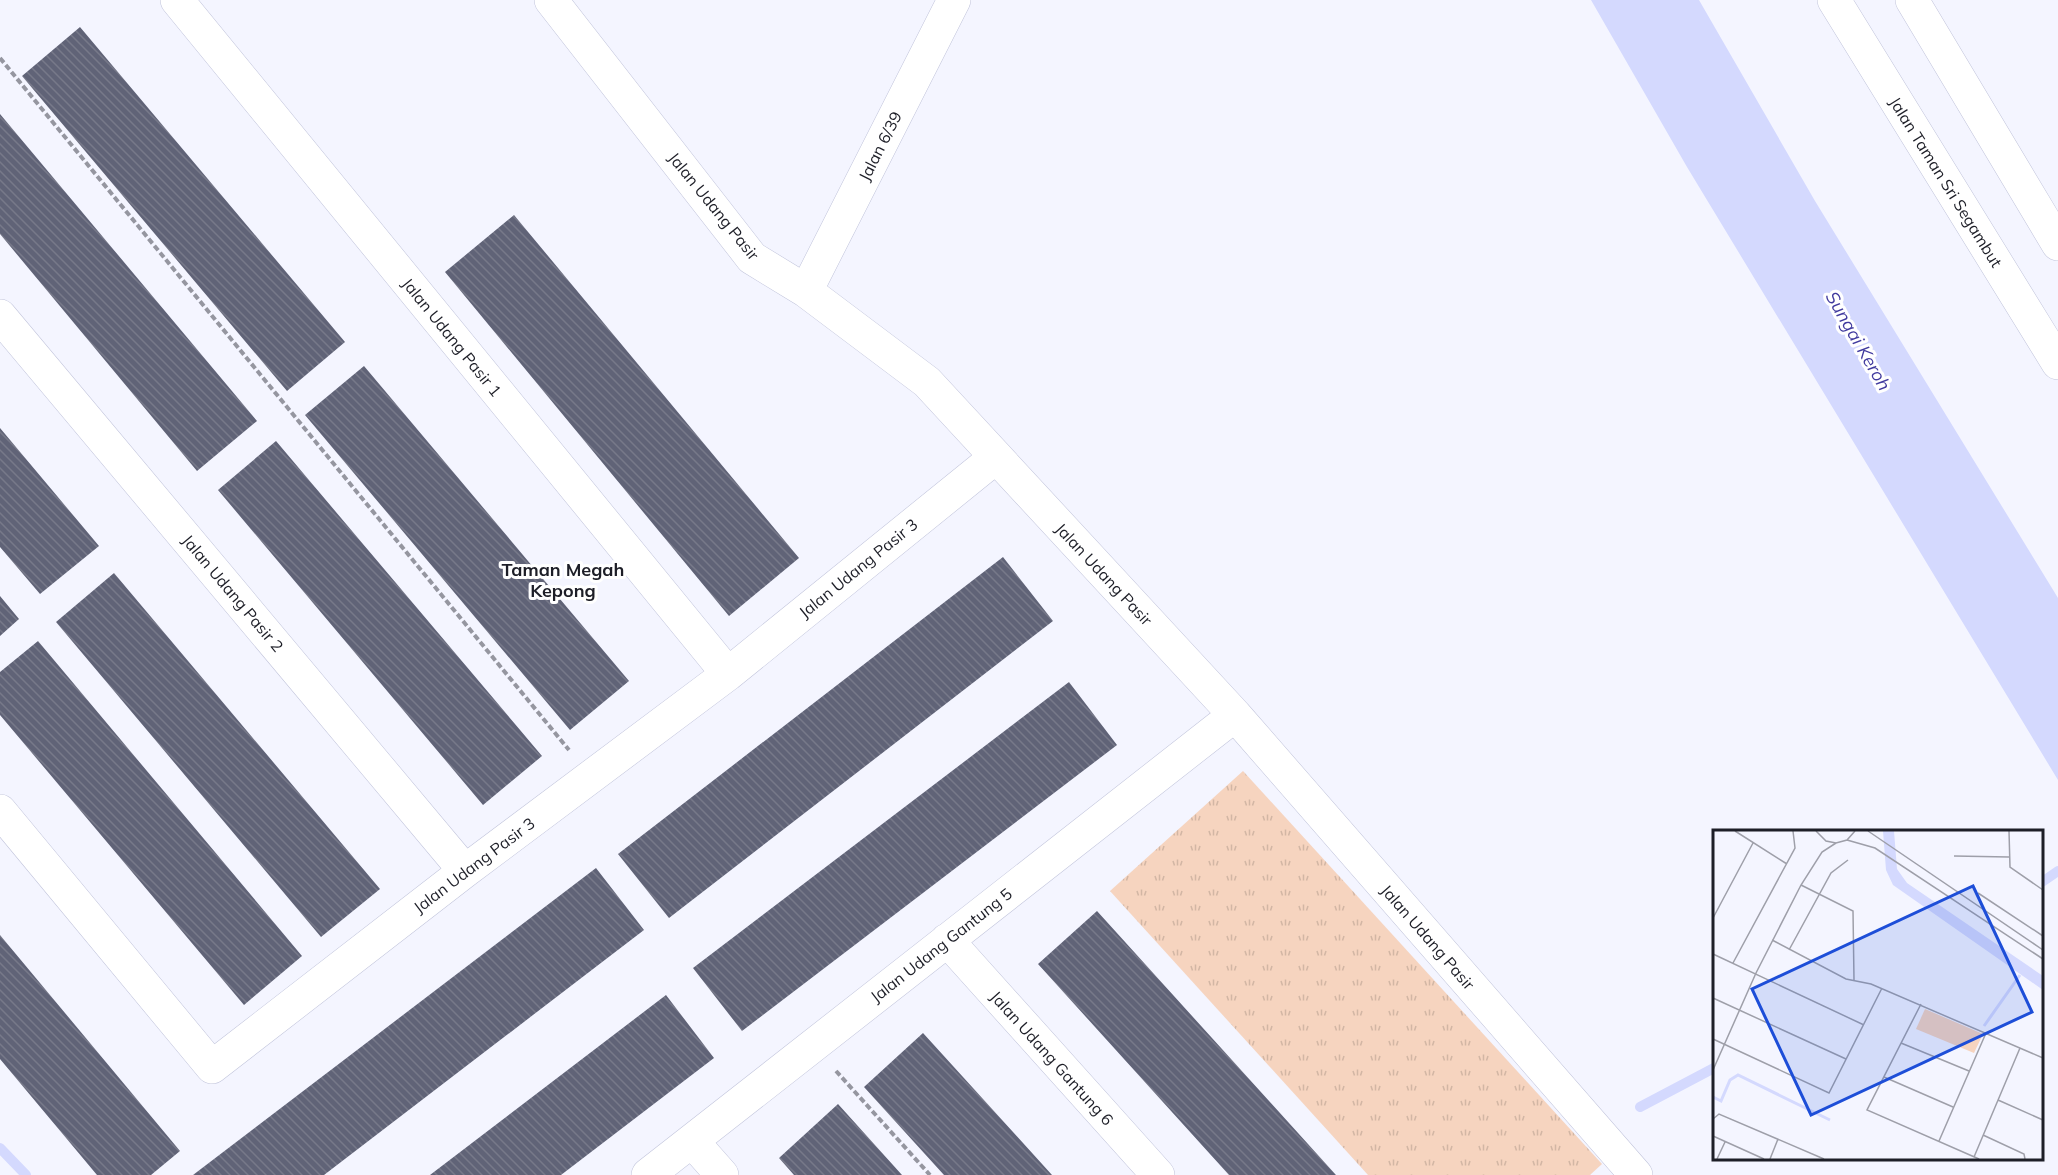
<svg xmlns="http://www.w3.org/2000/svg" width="2058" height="1175" font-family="Mulish,sans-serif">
  <defs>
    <pattern id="grass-tufts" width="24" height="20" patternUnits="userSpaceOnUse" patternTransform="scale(1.5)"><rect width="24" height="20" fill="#f6d4bf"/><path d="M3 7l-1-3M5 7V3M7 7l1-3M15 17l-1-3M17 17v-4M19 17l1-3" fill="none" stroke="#d2b6a4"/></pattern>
    <pattern id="building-back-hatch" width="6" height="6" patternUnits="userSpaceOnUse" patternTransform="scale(1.5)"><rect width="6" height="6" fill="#606377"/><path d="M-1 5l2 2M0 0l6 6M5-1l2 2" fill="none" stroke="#777989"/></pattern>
  </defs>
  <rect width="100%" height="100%" fill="#f4f5ff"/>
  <path fill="url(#grass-tufts)" d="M1243,771l359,393 -12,11h-222l-258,-284z"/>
  <path fill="#d4d9fe" d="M1591,0h108l116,201 243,397v182l-371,-613z"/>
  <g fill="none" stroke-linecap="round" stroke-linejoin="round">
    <path stroke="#d4d9fe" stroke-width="10" d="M2042,882l16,-11
      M1640,1107l74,-39
      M0,1148l26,27"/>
  </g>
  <path fill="url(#building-back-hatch)" d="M80,27l265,315 -58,49 -265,-315z
    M0,114l257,307 -60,50 -197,-237z
    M514,215l285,343 -70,58 -284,-344z
    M364,366l265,315 -59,49 -265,-315z
    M0,428l99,118 -59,48 -40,-47z
    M276,441l266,315 -59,49 -265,-315z
    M1003,557l50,64 -384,297 -51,-64z
    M114,573l266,316 -59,48 -265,-315z
    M0,596l19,23 -19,17z
    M38,641l264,315 -58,49 -244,-290v-43z
    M1069,682l48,63 -375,286 -49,-63z
    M596,868l48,62 -320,245h-131z
    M1097,911l239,264h-107l-191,-211z
    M0,935l180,216 -29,24h-54l-97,-116z
    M666,995l48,63 -153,117h-131z
    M923,1033l129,142h-108l-80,-88z
    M838,1104l64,71h-108l-15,-17z"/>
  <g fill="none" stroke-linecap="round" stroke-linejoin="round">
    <defs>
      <path id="street" d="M177,0l551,674
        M551,0l201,258 54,33 121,91 308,333 401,460
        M806,291l148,-291
        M0,316l465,555
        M0,811l212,256 253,-196 263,-197 268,-217
        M947,940l211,235
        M692,1141l30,34
        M648,1175l587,-460"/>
      <path id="secondary" d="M1834,0l224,363
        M1912,0l146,244"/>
    </defs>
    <use href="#street" stroke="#c1c4db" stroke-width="34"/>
    <use href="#secondary" stroke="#c1c4db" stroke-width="34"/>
    <path stroke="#9596a0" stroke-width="4" stroke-dasharray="6 3" stroke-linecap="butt" d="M0,58l569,692
      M836,1071l94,104"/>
    <use href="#street" stroke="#fff" stroke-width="33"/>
    <use href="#secondary" stroke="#fff" stroke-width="33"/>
  </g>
  <g text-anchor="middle" stroke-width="6" stroke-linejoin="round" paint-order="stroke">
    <g font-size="16" fill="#1d1e27" stroke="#fff">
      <text transform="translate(880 146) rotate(-63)" y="6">Jalan 6/39</text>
      <text transform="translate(1946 182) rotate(58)" y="6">Jalan Taman Sri Segambut</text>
      <text transform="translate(714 206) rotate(51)" y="6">Jalan Udang Pasir</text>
      <text transform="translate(452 337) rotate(51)" y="6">Jalan Udang Pasir 1</text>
      <text transform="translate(858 568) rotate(-39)" y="6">Jalan Udang Pasir 3</text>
      <text transform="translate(1104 574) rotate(47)" y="6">Jalan Udang Pasir</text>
      <text transform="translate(233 593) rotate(50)" y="6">Jalan Udang Pasir 2</text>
      <text transform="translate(474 865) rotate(-37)" y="6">Jalan Udang Pasir 3</text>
      <text transform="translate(1428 937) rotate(49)" y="6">Jalan Udang Pasir</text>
      <text transform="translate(941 945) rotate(-38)" y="6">Jalan Udang Gantung 5</text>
      <text transform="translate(1052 1058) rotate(48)" y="6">Jalan Udang Gantung 6</text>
    </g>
    <g font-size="18" font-style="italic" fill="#403a9e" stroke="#fff">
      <text transform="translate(1858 341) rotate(60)" y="6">Sungai Keroh</text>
    </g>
    <g font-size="18" font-weight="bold" fill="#1d1e27" stroke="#fff">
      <text x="563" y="576">Taman Megah<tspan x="563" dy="21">Kepong</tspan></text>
    </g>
  </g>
  <g transform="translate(1713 830)">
    <rect width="330" height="330" fill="#f4f5ff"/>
    <path d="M212,179l58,25 -9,19 -58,-24z" fill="#f6d4bf"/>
    <path d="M170,1h11l3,38 10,14 136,93v14l-150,-105 -7,-15z" fill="#d4d9fe"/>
    <path fill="none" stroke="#d4d9fe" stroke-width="3" d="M271,196l36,-51M0,267l8,4 9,-21 8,-5 92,45"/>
    <path fill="none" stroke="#9e9fa9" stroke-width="1.5" d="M22,1l52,33M103,1l10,10 10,2 11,-3 8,-9M155,1l175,119M296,1l1,36 33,23M134,10l28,8 168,111M241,26l55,1M88,55l52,26 1,69M265,63l65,43M0,88l40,-75M59,110l74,39 25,5 172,74M76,120l42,-77 17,-13M0,124l151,71M20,133l62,-115 -2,-17M0,168l133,61M208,174l-54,106 112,49M0,209l116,54 53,-105M188,213l68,28M0,240l43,-97 45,-88 21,-33 14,-9M171,247l69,30M285,270l45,20M0,289l6,-5 105,45M270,305l41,19 1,5M0,306l51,23M226,311l47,-108M261,327l46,-109M4,329l8,-17M57,329l8,-20"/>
    <path fill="#1d4ed8" fill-opacity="0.15" stroke="#1d4ed8" stroke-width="3" d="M260,56l59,126 -221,103 -59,-126z"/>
    <rect width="330" height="330" fill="none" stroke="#1d1e27" stroke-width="3"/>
  </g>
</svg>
